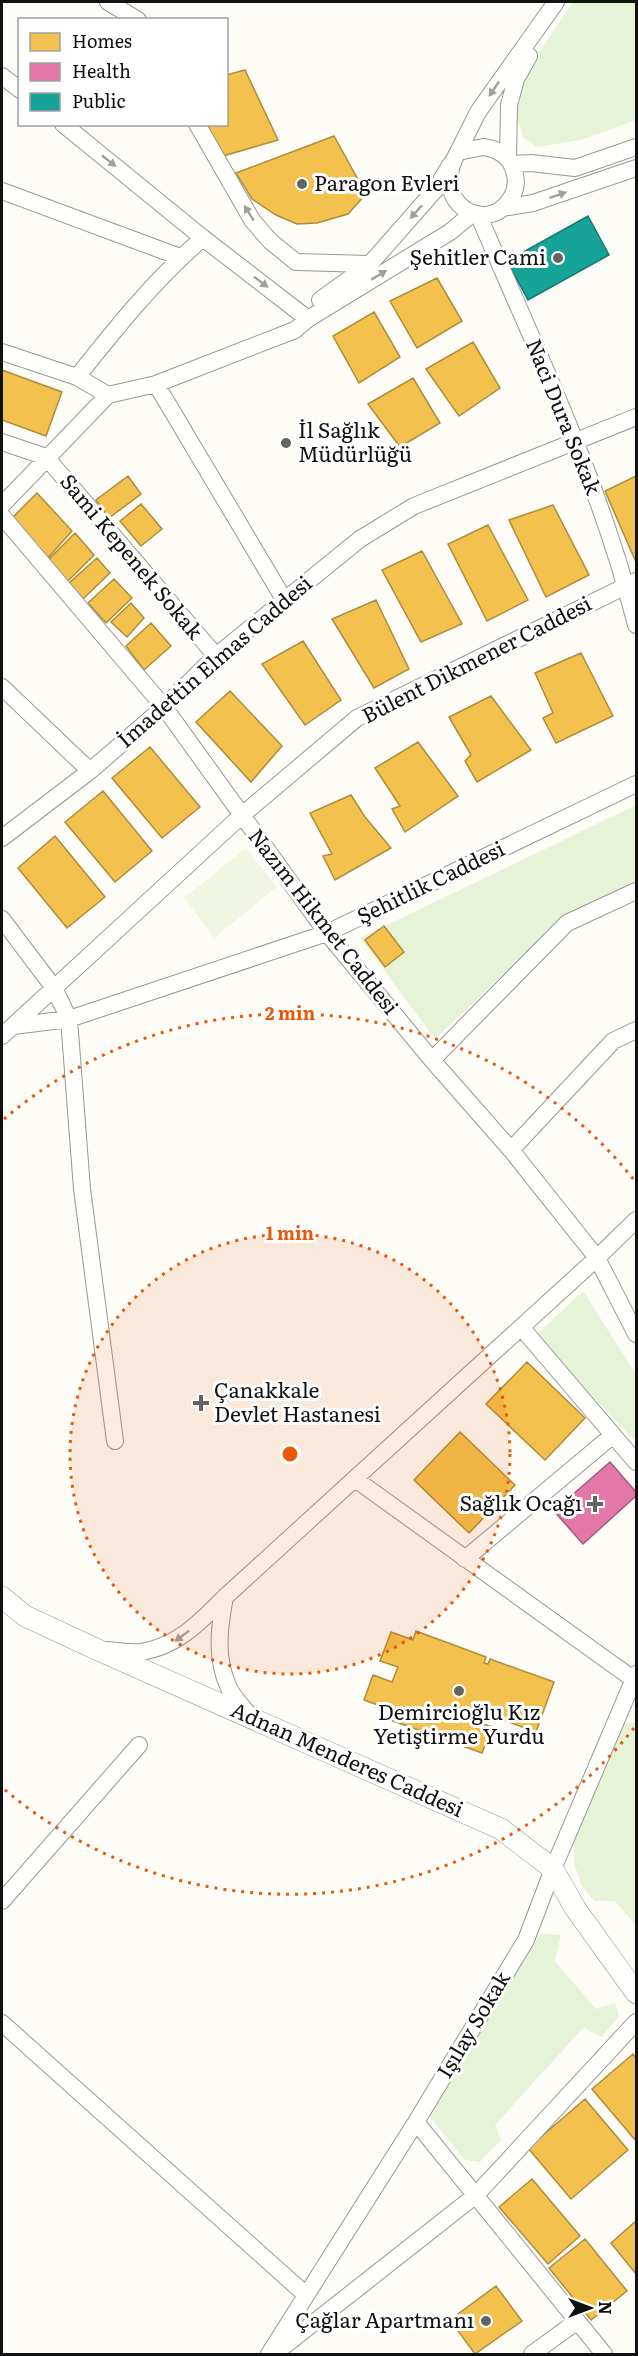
<svg xmlns="http://www.w3.org/2000/svg" width="638" height="2356" font-family="Literata,serif">
  <rect width="100%" height="100%" fill="#fdfcf7"/>
  <path fill="#e7f3d7" d="M573,2h63v118l-55,20 -44,7 -13,-9 -15,-42z
    M636,805v78l-71,34 -130,122 -75,-101z
    M583,1291l53,83v63l-3,2 -98,-103z
    M620,1721l16,2v203l-21,-25h-21l-12,-15 -7,-20 -2,-28z
    M541,1933l20,2 -6,26 41,48 19,-6 4,13 -17,21 -19,-9 -88,97 6,15 -21,22 -15,-2 -37,-45z"/>
  <path fill="#f0f6e1" d="M246,848l31,39 -63,51 -30,-40z"/>
  <path fill="#f2c14e" stroke="#ae8c3c" stroke-width="1.5" d="M245,70l33,70 -55,16 -16,-32h19v-49z
    M334,136l32,58 -18,20 -31,9 -20,1 -21,-9 -24,-16 -16,-26z
    M437,278l25,43 -45,27 -27,-47z
    M374,312l26,45 -41,26 -26,-47z
    M473,342l27,46 -41,28 -33,-47z
    M2,370l60,22 -16,44 -44,-16z
    M413,378l27,45 -40,24 -32,-43z
    M128,476l13,18 -32,24 -13,-18z
    M636,476v84h-1l-30,-69z
    M37,493l35,38 -25,28 -37,-39z
    M141,504l21,25 -21,17 -21,-25z
    M553,505l36,70 -43,22 -37,-77z
    M488,525l40,75 -41,21 -39,-77z
    M75,533l19,22 -27,27 -20,-21z
    M422,551l40,73 -41,18 -39,-72z
    M97,558l13,15 -27,26 -14,-16z
    M114,579l18,19 -26,25 -18,-20z
    M376,600l33,69 -35,19 -42,-69z
    M131,603l13,15 -17,19 -16,-15z
    M151,623l20,23 -27,24 -18,-24z
    M303,641l38,59 -36,25 -43,-61z
    M581,653l32,63 -57,27 -13,-25 10,-5 -18,-40z
    M230,691l52,55 -31,36 -55,-60z
    M491,696l40,54 -54,32 -12,-21 6,-6 -22,-38z
    M418,742l40,54 -53,36 -13,-23 8,-3 -25,-38z
    M150,747l50,60 -38,31 -50,-60z
    M103,791l49,60 -37,31 -50,-60z
    M351,795l14,22 26,31 -56,32 -12,-24 9,-2 -22,-41z
    M55,836l50,61 -38,31 -49,-60z
    M384,926l20,26 -19,15 -20,-27z
    M527,1362l58,56 -40,42 -59,-56z
    M460,1432l55,53 -46,48 -55,-53z
    M416,1631l70,26 -2,6 4,1 2,-5 64,23 -18,50 -55,-20 -3,10 14,5 -10,26 -94,-34 4,-9 -28,-10 9,-25 19,7 6,-15 -18,-6 11,-29 22,8z
    M633,2054l3,4v83l-44,-52z
    M585,2099l43,51 -57,49 -43,-51z
    M532,2179l48,57 -32,28 -49,-57z
    M636,2221v53l-25,-31z
    M585,2239l42,52 -36,29 -42,-52z
    M496,2286l26,35 -47,33 -25,-34z"/>
  <path fill="#e377a8" stroke="#a4587b" stroke-width="1.5" d="M610,1462l26,30v4l-53,48 -29,-33z"/>
  <path fill="#17a398" stroke="#157770" stroke-width="1.5" d="M588,216l21,39 -81,45 -21,-39z"/>
  <g fill="none" stroke-linecap="round" stroke-linejoin="round">
    <defs>
      <path id="minor" d="M108,2l30,18
        M2,76l18,14
        M63,124l140,114 105,81
        M197,124l55,96 18,21 26,21 74,2
        M483,147c15,2 27,9 31,24 3,9 2,19 -3,27 -24,40 -83,4 -53,-46z
        M458,152l20,-40 78,-110
        M508,158l1,-53 7,-26 13,-23
        M512,164l19,-1 44,5 61,-21
        M2,191l178,66
        M502,208l31,-5 103,-35
        M478,214c58,135 122,268 158,411
        M320,300l50,-36 66,-75 14,-24
        M2,352l75,25 31,18
        M77,377c39,-49 78,-98 126,-139
        M156,384l129,217
        M2,442l44,15 170,199
        M2,505l106,-110 48,-11 139,-54 13,-11 142,-87 23,-19
        M2,516l162,191 163,226 105,127 79,90 86,108 39,76
        M2,687l88,84
        M2,838l88,-67 74,-64 52,-51 144,-117 54,-33 222,-89
        M2,919l52,69 15,31 13,170 33,252
        M13,1026l56,-7 258,-86 309,-149
        M2,1036l239,-220 116,-98 279,-137
        M432,1060l135,-137 69,-32
        M511,1150l102,-109 23,-11
        M521,1327l115,135
        M355,1479l278,200 3,5
        M465,1559l148,-124
        M225,1597c-6,31 -10,61 4,91 5,11 16,21 23,30
        M104,1650c12,0 25,3 37,2 36,-5 60,-31 84,-55l372,-339 39,-38
        M2,1901l137,-156
        M2,2023l304,272
        M416,2122l188,232
        M269,2354l147,-232 110,-182 27,-71 83,-195
        M274,2354l202,-159 160,-173
        M532,2354l44,-32"/>
      <path id="tertiary" d="M2,1597l23,19 71,33 405,180 52,40 22,39 61,85"/>
    </defs>
    <use href="#minor" stroke="#979795" stroke-width="18"/>
    <use href="#tertiary" stroke="#979795" stroke-width="22"/>
    <use href="#minor" stroke="#fffffe" stroke-width="16"/>
    <use href="#tertiary" stroke="#fffffe" stroke-width="21"/>
  </g>
  <defs><path id="oneway-solid" d="M-6-.8H1V-3.2L6.5 0L1 3.2V.8H-6Z" transform="scale(1.5)"/></defs>
  <g fill="#a0a09f">
    <use href="#oneway-solid" transform="translate(494 89) rotate(124)"/>
    <use href="#oneway-solid" transform="translate(109 161) rotate(38)"/>
    <use href="#oneway-solid" transform="translate(558 195) rotate(-19)"/>
    <use href="#oneway-solid" transform="translate(416 212) rotate(132)"/>
    <use href="#oneway-solid" transform="translate(249 213) rotate(-122)"/>
    <use href="#oneway-solid" transform="translate(379 275) rotate(-31)"/>
    <use href="#oneway-solid" transform="translate(261 282) rotate(37)"/>
    <use href="#oneway-solid" transform="translate(182 1636) rotate(143)"/>
  </g>
  <circle cx="290" cy="1454" r="220" fill="#e8590c" fill-opacity=".12"/>
  <g fill="none" stroke="#e8590c" stroke-width="3" stroke-dasharray="3 6">
    <circle cx="290" cy="1454" r="220"/>
    <path d="M634 1728A440 440 0 0 1 4 1789M4 1119A440 440 0 0 1 634 1180"/>
  </g>
  <g fill="#646362" stroke="#fff" stroke-width="2">
    <circle cx="302" cy="184" r="6"/>
    <circle cx="558" cy="258" r="6"/>
    <circle cx="286" cy="443" r="6"/>
    <path d="M198 1394h6v6h6v6h-6v6h-6v-6h-6v-6h6z"/>
    <path d="M592 1495h6v6h6v6h-6v6h-6v-6h-6v-6h6z"/>
    <circle cx="459" cy="1691" r="6"/>
    <circle cx="486" cy="2321" r="6"/>
  </g>
  <g text-anchor="middle" stroke-width="6" stroke-linejoin="round" paint-order="stroke">
    <g font-size="21" fill="#111" stroke="#fff" text-anchor="start">
      <text x="314" y="191">Paragon Evleri</text>
      <text x="546" y="265" text-anchor="end">Şehitler Cami</text>
      <text x="298" y="438">İl Sağlık<tspan x="298" dy="24">Müdürlüğü</tspan></text>
      <text x="214" y="1398">Çanakkale<tspan x="214" dy="24">Devlet Hastanesi</tspan></text>
      <text x="582" y="1511" text-anchor="end">Sağlık Ocağı</text>
      <text x="459" y="1720" text-anchor="middle">Demircioğlu Kız<tspan x="459" dy="24">Yetiştirme Yurdu</tspan></text>
      <text x="474" y="2328" text-anchor="end">Çağlar Apartmanı</text>
    </g>
    <g font-size="21" fill="#111" stroke="#fff">
      <text transform="translate(563 417) rotate(68)" y="7">Naci Dura Sokak</text>
      <text transform="translate(131 557) rotate(50)" y="7">Sami Kepenek Sokak</text>
      <text transform="translate(477 660) rotate(-27)" y="7">Bülent Dikmener Caddesi</text>
      <text transform="translate(215 662) rotate(-41)" y="7">İmadettin Elmas Caddesi</text>
      <text transform="translate(431 883) rotate(-26)" y="7">Şehitlik Caddesi</text>
      <text transform="translate(323 922) rotate(52)" y="7">Nazım Hikmet Caddesi</text>
      <text transform="translate(347 1760) rotate(24)" y="7">Adnan Menderes Caddesi</text>
      <text transform="translate(474 2025) rotate(-59)" y="7">Işılay Sokak</text>
    </g>
  </g>
  <circle cx="290" cy="1454" r="9" fill="#e8590c" stroke="#fff" stroke-width="3"/>
  <g font-size="18" text-anchor="middle" font-weight="bold" fill="#e8590c" stroke="#fff" stroke-width="6" stroke-linejoin="round" paint-order="stroke">
    <text x="290" y="1020">2 min</text>
    <text x="290" y="1240">1 min</text>
  </g>
  <rect width="638" height="2356" fill="none" stroke="#111111" stroke-width="6"/>
  <rect x="18" y="18" width="210" height="108" fill="#ffffff" stroke="#a0a0a0" stroke-width="1.5"/>
  <rect x="30" y="33" width="30" height="18" fill="#f2c14e" stroke="#a0a0a0" stroke-width="1.5"/>
  <text x="72" y="48" font-size="18" fill="#111111">Homes</text>
  <rect x="30" y="63" width="30" height="18" fill="#e377a8" stroke="#a0a0a0" stroke-width="1.5"/>
  <text x="72" y="78" font-size="18" fill="#111111">Health</text>
  <rect x="30" y="93" width="30" height="18" fill="#17a398" stroke="#a0a0a0" stroke-width="1.5"/>
  <text x="72" y="108" font-size="18" fill="#111111">Public</text>
  <g transform="translate(590 2308) rotate(90)" stroke="#ffffff" stroke-width="4.5" paint-order="stroke">
  <path d="M0-4.5L10 22L0 15L-10 22Z" fill="#111111"/>
  <text y="-9" font-size="16" font-weight="bold" text-anchor="middle" fill="#111111">N</text>
  </g>
</svg>
